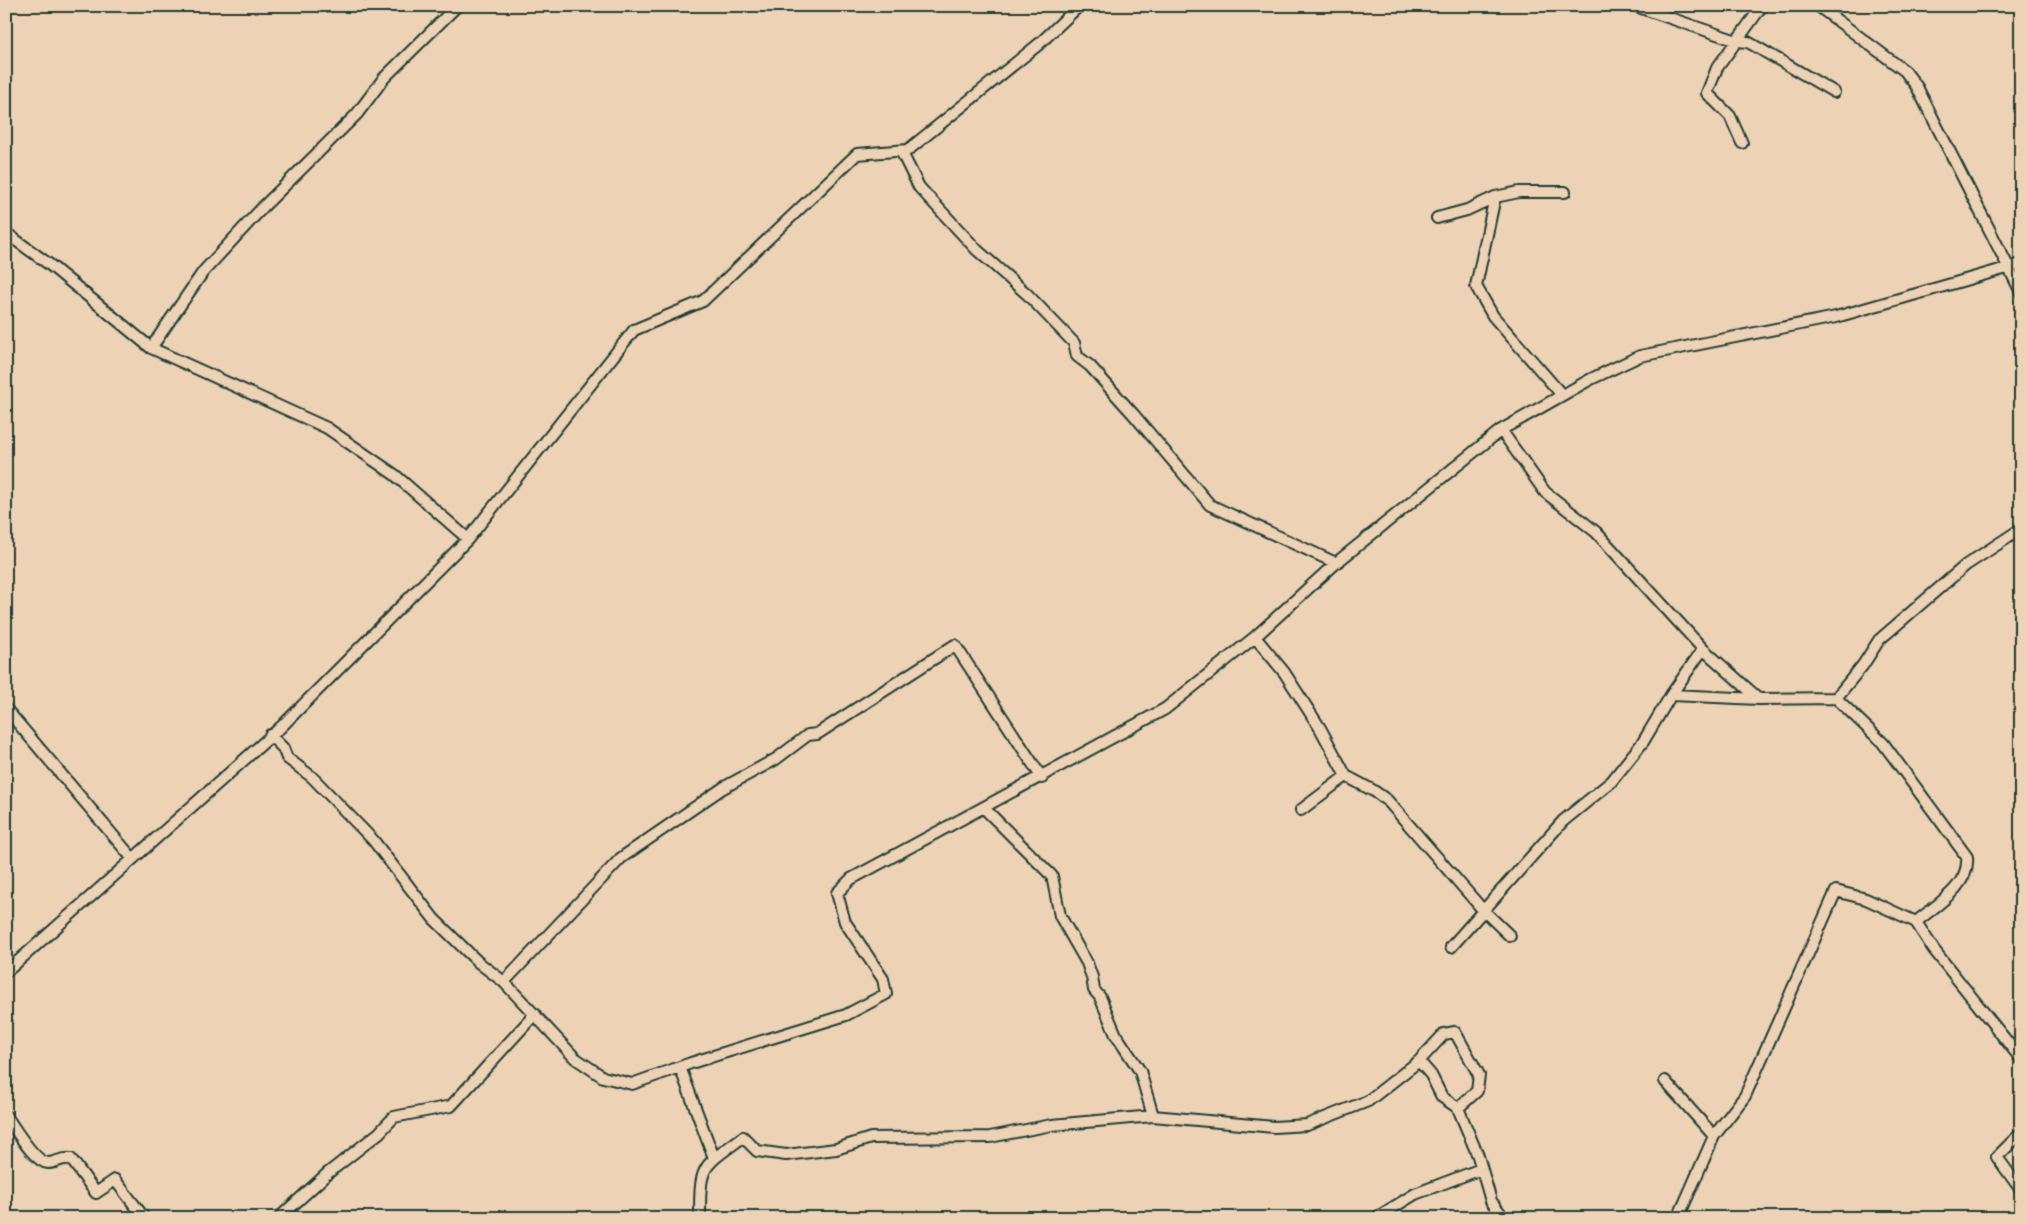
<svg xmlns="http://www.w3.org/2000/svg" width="2027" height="1224" font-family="'Shantell Sans',sans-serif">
  <rect width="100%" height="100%" fill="#eed2b5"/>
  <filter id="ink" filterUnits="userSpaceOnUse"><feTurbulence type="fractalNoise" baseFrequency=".02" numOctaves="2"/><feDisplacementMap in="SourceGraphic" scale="10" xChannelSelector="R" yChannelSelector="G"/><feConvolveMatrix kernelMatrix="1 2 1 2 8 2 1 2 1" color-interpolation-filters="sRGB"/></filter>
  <g filter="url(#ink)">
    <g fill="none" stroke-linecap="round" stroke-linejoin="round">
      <defs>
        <path id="minor" d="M1635,6l102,35 11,1 86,50
          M1818,6l87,65 12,16 104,205
          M1742,143l-12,-27 -23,-23 10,-25 45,-62
          M901,151l18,36 58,63 50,44 47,49 3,13 13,10 44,49 76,90 126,58
          M1495,197l-19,89 17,30 69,79
          M1437,218l30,-8 28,-13 24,-5h46
          M6,233l44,32 101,83 176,80 68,47 73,64
          M151,348l52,-76 60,-65 94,-93 27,-36 73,-72
          M1501,430l44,62 51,40 107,117 56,50 77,-1 47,45 84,114c3,29 -31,48 -51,65l18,28 87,109
          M1255,637l29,35 36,56 26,48 28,15 13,9 96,110 27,26
          M1671,695l88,4
          M1836,698l27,-33 16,-25 87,-75 55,-36
          M6,709l127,150
          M270,735l13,13 4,10 25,19 61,63 61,79 44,43 26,20 71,76 28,19 29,7 59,-21 155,-48 40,-21 -3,-15 -38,-57 -8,-29 14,-14 314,-170 90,-72 81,-74 165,-133 90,-51 49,-23 196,-39 185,-53
          M984,808l68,68 8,40 27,47 5,14 2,13 6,7 16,38 24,36 13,45 121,11 33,-2 61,-24 51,-40
          M1301,810l45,-34
          M1451,947l112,-126 48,-39 32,-40 28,-47 32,-46
          M6,972l275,-245 187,-188 166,-209 69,-29 154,-147 51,-4 131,-106 40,-38
          M504,982l117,-124 102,-70 53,-29 32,-24 9,-1 138,-89 87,133
          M680,1067l34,91
          M1665,1081l49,55
          M1458,1108l19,-17 2,-16 -24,-43 -11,2 -25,27 12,14 11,22 16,11 20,48 13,45 13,17
          M6,1116c9,12 28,46 42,47 8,0 14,-6 23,-4l25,34 19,-13 28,36 -1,2
          M2021,1133l-24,24 24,33
          M279,1218l49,-45 51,-40 15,-16 57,-11 84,-92
          M700,1218c0,-54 1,-50 43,-81l14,14 29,4 50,-6 35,-11 119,-1 62,-12 101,-9
          M1376,1218l39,-24 66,-25
          M1678,1218l36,-82 31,-40 91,-205 30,8 50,23"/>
      </defs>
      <use href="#minor" stroke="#1f3d34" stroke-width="14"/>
      <use href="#minor" stroke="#eed2b5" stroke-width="10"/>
    </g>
  </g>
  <rect width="2027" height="1224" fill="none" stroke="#eed2b5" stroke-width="25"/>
  <rect x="12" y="12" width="2002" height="1199" fill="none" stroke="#1f3d34" stroke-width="2" filter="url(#ink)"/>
</svg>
